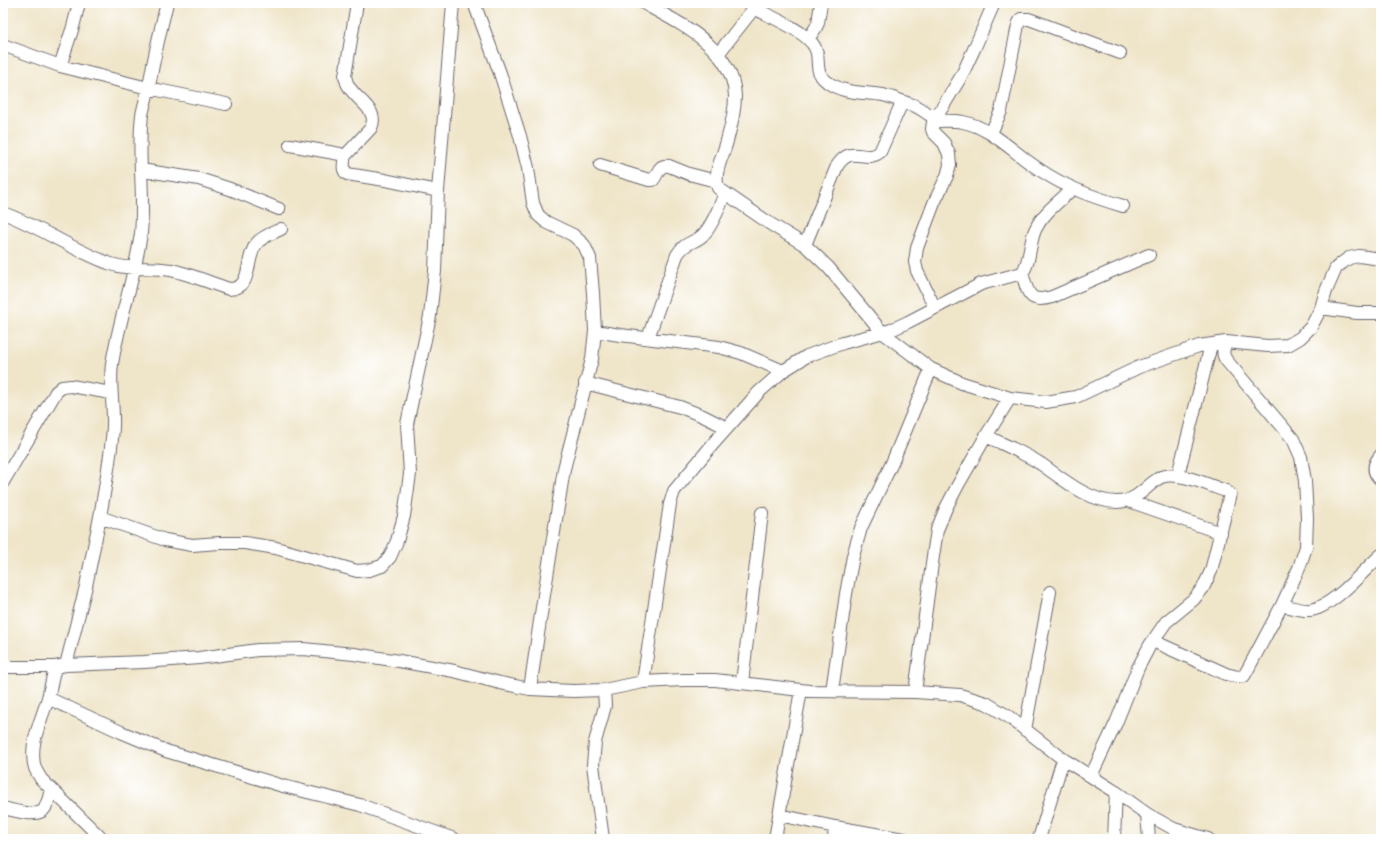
<svg xmlns="http://www.w3.org/2000/svg" width="1384" height="842" font-family="'Comic Neue',sans-serif">
  <rect width="100%" height="100%" fill="#fff"/>
  <filter id="ink" filterUnits="userSpaceOnUse"><feTurbulence type="fractalNoise" baseFrequency=".025" numOctaves="2"/><feDisplacementMap in="SourceGraphic" scale="8" xChannelSelector="R" yChannelSelector="G"/><feConvolveMatrix kernelMatrix="1 2 1 2 8 2 1 2 1" color-interpolation-filters="sRGB"/></filter>
  <filter id="wash" filterUnits="userSpaceOnUse"><feTurbulence type="fractalNoise" baseFrequency=".012" numOctaves="4" result="noise"/><feDisplacementMap in="SourceGraphic" scale="16" xChannelSelector="R" yChannelSelector="G"/><feGaussianBlur stdDeviation="0.9" result="paint"/><feColorMatrix in="noise" values="0 0 0 0 0 0 0 0 0 0 0 0 0 0 0 0 0 1.4 0 .05"/><feComposite in="paint" operator="in"/></filter>
  <g filter="url(#wash)">
    <rect width="100%" height="100%" fill="#efe5c9"/>
  </g>
  <g filter="url(#ink)">
    <g fill="none" stroke-linecap="round" stroke-linejoin="round">
      <defs>
        <path id="street" d="M474,3l26,70 20,63 8,32 5,35 5,12 8,7 27,13 11,10 6,13 3,35 2,38 -3,28 -28,110 -23,145 -11,75
          M643,3c36,20 90,44 92,93 0,15 -4,31 -8,45 -4,16 -14,31 -9,47l54,37 33,20 23,22 54,65 49,37 31,14 48,15 36,4 30,-5 63,-30 60,-21 27,-4 42,4 20,-1 12,-7 11,-11 10,-19 5,-17 10,-23 6,-5 7,-5 10,-2 22,3
          M754,8c17,9 45,20 58,35 13,16 -4,28 20,42 16,9 34,7 51,10 8,2 16,5 24,8
          M808,39l7,-10 3,-6 3,-20
          M3,45l57,21 88,22 78,16
          M718,54l40,-51
          M60,66l13,-39 6,-24
          M934,115l-2,14 1,3 11,11 5,11 1,11 -3,11 -13,27 -17,45 -2,14 2,9 18,37
          M933,121c9,0 20,-1 30,1 28,5 53,33 77,48 27,18 53,27 83,36
          M991,133l10,-22 17,-86 3,-6h8l91,34
          M290,145l50,9 4,3c1,6 -3,12 3,17l38,6 53,11
          M344,157l27,-29c9,-19 -16,-28 -23,-43 -2,-3 -2,-6 -3,-9l12,-73
          M600,165l49,15h4c6,-7 5,-16 16,-14l20,8 27,7
          M141,170l58,9 31,10 49,20
          M3,213c38,14 71,38 108,51 20,7 39,2 60,6 19,4 39,13 58,19 25,0 15,-31 28,-46 6,-7 16,-10 24,-14
          M805,245l32,-79c15,-23 27,-2 43,-14l20,-45c8,-9 22,3 30,8h4l5,-2 23,-38 13,-28 19,-44
          M1022,273c6,19 6,31 30,24l97,-42
          M1321,308l36,5h24
          M595,331l25,4 99,12 22,6 42,18
          M648,338l29,-83c8,-14 19,-12 27,-21 10,-11 15,-27 21,-40
          M585,383l95,24 23,9 24,12
          M986,436c19,9 38,17 55,28 22,15 48,38 76,38 14,0 24,-9 34,-18 3,-2 6,-5 10,-7 18,-6 47,8 65,14l4,3 -19,77 -8,17 -9,11 -28,23 -16,23 -12,23 -22,55 -25,53
          M1381,455c-8,9 -9,17 0,25
          M1178,475l33,-130
          M3,482l53,-90 6,-5 9,-1 40,7
          M1129,501l92,32
          M100,517c5,-30 11,-60 13,-90 1,-21 -4,-42 -1,-63 7,-45 23,-86 29,-131 4,-39 -4,-78 1,-118 2,-10 5,-19 7,-29 5,-28 11,-55 18,-83
          M1282,605c9,2 19,6 28,5 22,-2 54,-40 71,-55
          M1153,641l73,33 12,3 6,-1 4,-7 34,-64 17,-37 7,-21 1,-29 -2,-37 -4,-24 -8,-18 -67,-79c-4,-6 -3,-11 0,-18
          M66,665l20,-79 14,-69 65,23 27,5 27,-2h26l31,5 81,23 12,-1 13,-4 8,-9 7,-16 7,-25 6,-42 -3,-50 23,-108 5,-45 3,-80 15,-188
          M3,667h52l11,-2 78,-3 55,-4 59,-8 45,-1 51,5 45,7 55,10 46,12 30,6 43,2 31,-1 39,-8 40,-2h32l94,11 106,1 45,3 26,8 23,14 54,42 53,33 31,22 27,15 34,10
          M55,667l-7,31 73,34 45,19 117,35 77,19 94,34
          M643,682l27,-178 4,-13 39,-47 46,-52 24,-21 24,-15 36,-13 48,-13 17,-8 73,-38 41,-11c9,-11 7,-32 14,-45 8,-16 24,-27 36,-39
          M742,683l20,-170
          M832,691l14,-97 7,-38 8,-28 31,-65 39,-94
          M915,692l18,-136 4,-26 9,-22 12,-23 28,-49 24,-38
          M48,698c-6,21 -20,47 -13,70 1,3 4,7 6,11l61,60
          M1025,730l25,-138
          M3,808c10,2 36,11 42,0 3,-6 5,-13 6,-19
          M1147,814l2,25
          M779,815l56,12 69,12
          M603,839l-10,-74 2,-23 10,-36 -1,-16
          M775,839l26,-149
          M834,839l1,-12
          M1039,839l24,-80
          M1114,839l2,-47"/>
      </defs>
      <use href="#street" stroke="#6a666d" stroke-width="14"/>
      <use href="#street" stroke="#fff" stroke-width="12"/>
    </g>
  </g>
  <rect width="1384" height="842" fill="none" stroke="#fff" stroke-width="16"/>
</svg>
